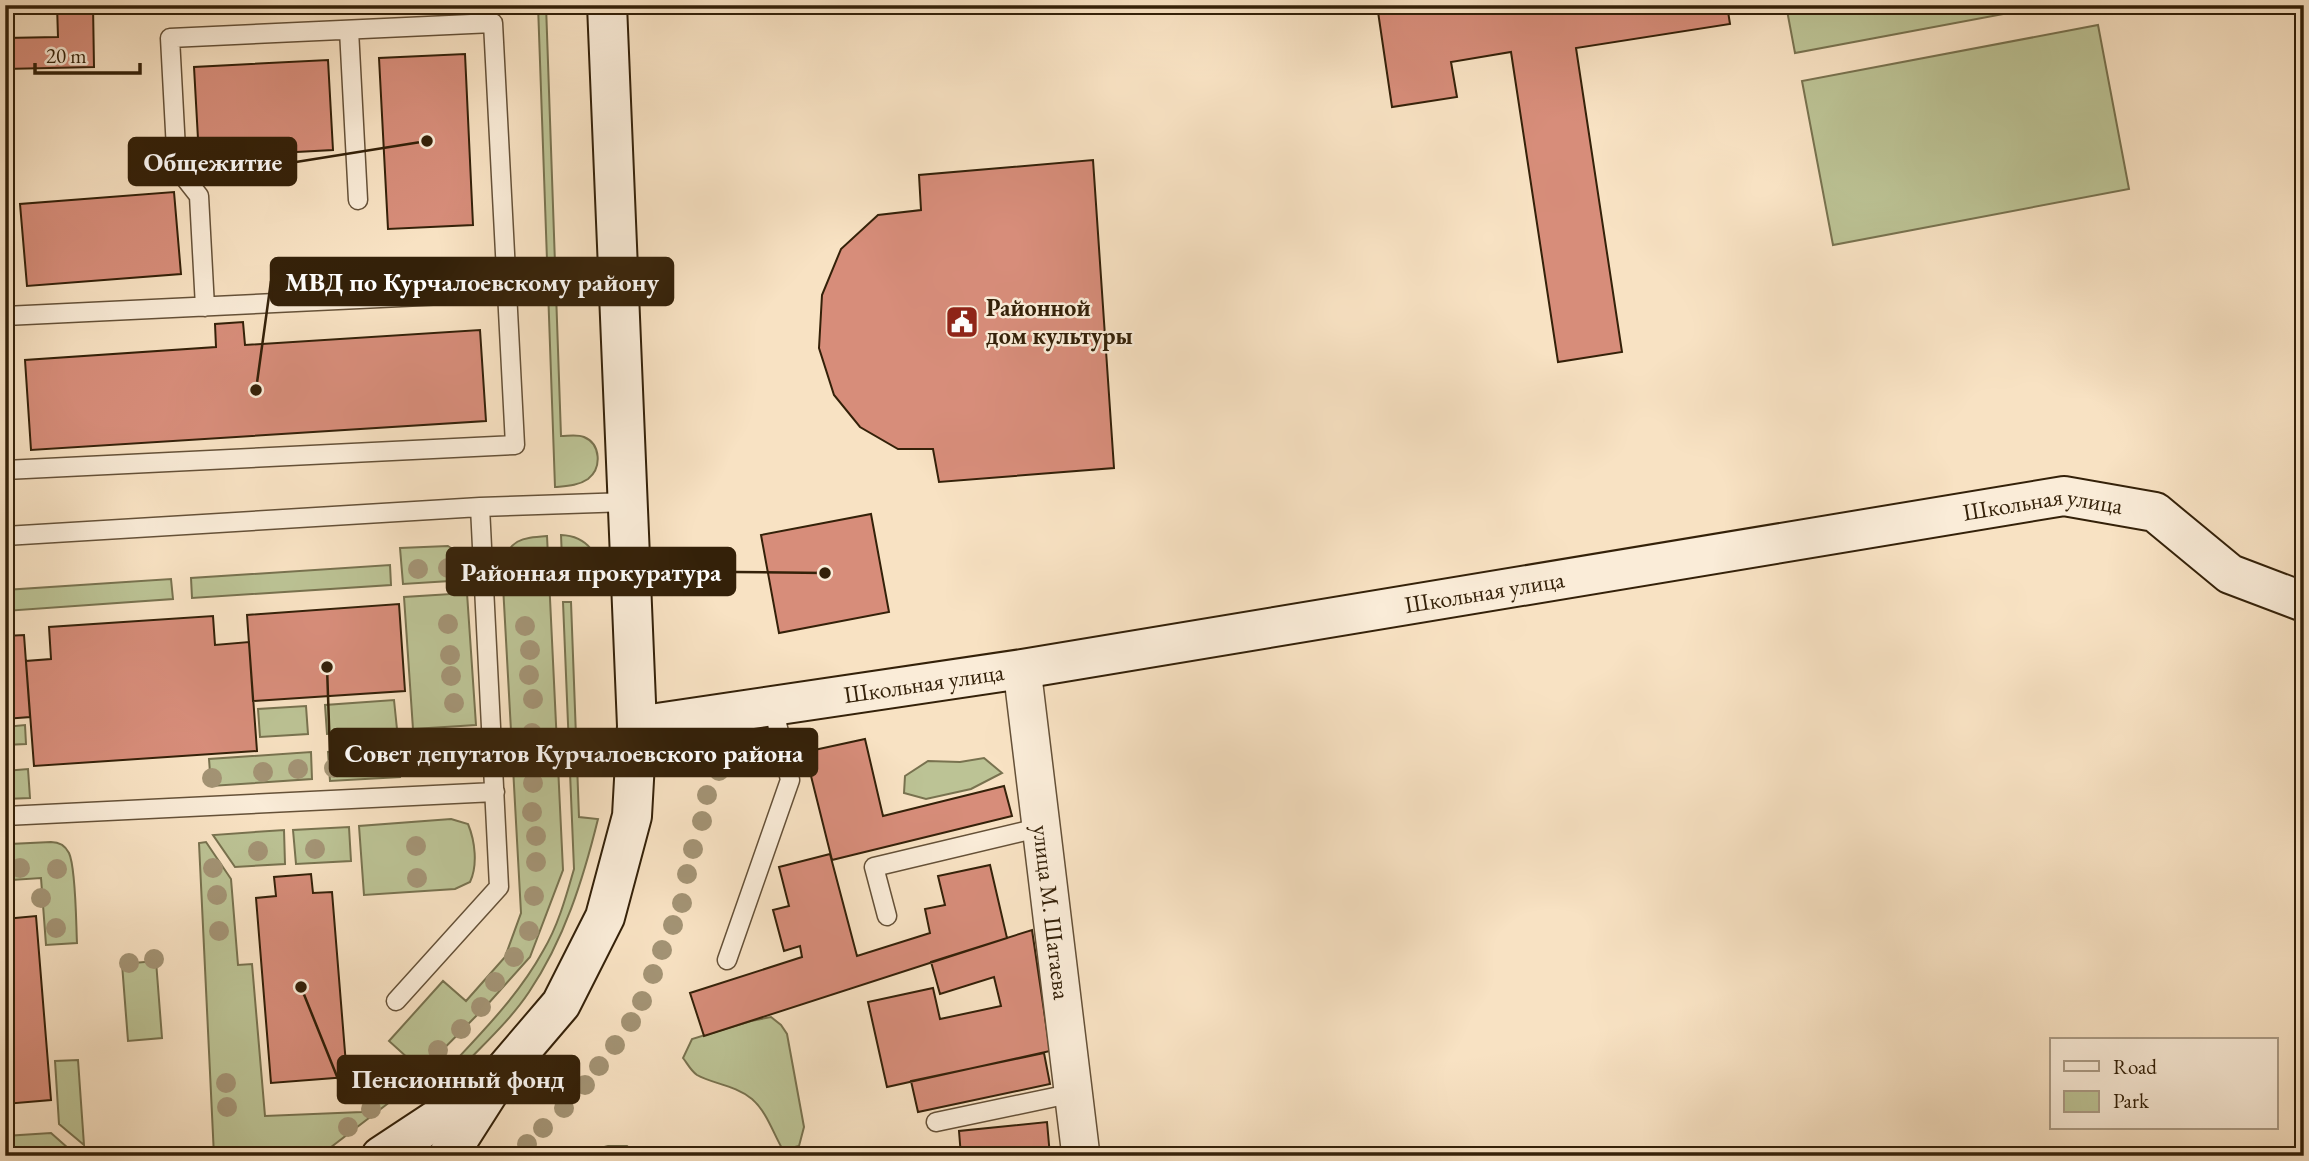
<svg xmlns="http://www.w3.org/2000/svg" width="2309" height="1161" font-family="'EB Garamond',serif">
  <rect width="100%" height="100%" fill="#f8e2c3"/>
  <filter id="stains"><feTurbulence type="fractalNoise" baseFrequency=".00286" numOctaves="4"/><feColorMatrix values="0 0 0 0 .2 0 0 0 0 .09 0 0 0 0 .02 0 0 0 .5 -.17"/></filter>
  <radialGradient id="worn" r=".72"><stop offset=".6" stop-color="#630" stop-opacity="0"/><stop offset="1" stop-color="#630" stop-opacity=".3"/></radialGradient>
  <path fill="#bcc395" stroke="#78724f" stroke-width="2" d="M538,5h8l15,431c7,0 16,-2 23,1 17,7 18,31 4,42 -10,7 -22,7 -33,8z
    M1786,5h265l-256,48z
    M2098,25l31,164 -296,56 -31,-164z
    M561,535c28,1 38,21 42,46l-40,2z
    M547,536l16,334 -33,87 -43,48 -92,93 -73,56 -108,2 -15,-313 7,-1 25,37 7,86 14,-1 13,152 97,-4 47,-53 -20,-18 54,-60 23,20 39,-44 16,-44 -19,-346c7,-28 19,-29 45,-31z
    M448,546c14,8 17,18 18,34l-63,4 -3,-36z
    M390,565l1,20 -199,13 -1,-20z
    M171,579l2,20 -168,12v-21z
    M467,593l9,132 -63,4 -9,-132z
    M563,602h8l8,215 19,2c-15,61 -34,121 -69,173 -18,27 -42,49 -64,72l-7,-6c31,-33 63,-67 85,-107 15,-25 23,-54 31,-82z
    M394,700l3,29 -70,5 -2,-29z
    M306,706l2,28 -48,3 -2,-28z
    M25,725l1,19 -21,1v-18z
    M398,747l2,30 -70,4 -2,-29z
    M311,752l1,27 -101,7 -2,-27z
    M984,758l18,15 -31,16 -45,10 -22,-6 1,-17 23,-15 32,1z
    M28,769l2,29 -25,1v-28z
    M451,819l17,5c7,17 10,41 2,58l-15,7 -91,6 -5,-69z
    M349,827l2,34 -55,3 -3,-34z
    M284,830l1,34 -50,3 -22,-32z
    M51,842c8,0 14,3 18,11 7,15 7,71 8,90l-31,2 -5,-67 -29,2 -2,-36z
    M156,961l6,77 -34,3 -6,-77z
    M771,1017l10,8 6,9 17,93 -5,19 -16,4c-10,-17 -16,-38 -31,-51 -17,-14 -39,-15 -55,-24 -6,-4 -10,-12 -14,-17l9,-19 59,-18z
    M78,1060l6,85 -25,-21 -4,-63z
    M51,1133l26,23h-72v-20z
    M608,1146h19l12,10h-48l6,-7z"/>
  <path fill="#d78d7a" stroke="#342109" stroke-width="2" d="M57,5h36l1,62 -89,2v-31l53,-1z
    M1377,5h64l1,7 46,-7h239l3,19 -154,24 46,304 -64,10 -47,-310 -60,10 6,35 -65,10z
    M465,54l8,171 -85,4 -9,-171z
    M328,60l5,90 -134,7 -5,-90z
    M1093,160l21,308 -175,14 -6,-33h-35l-38,-22 -26,-32 -15,-47 3,-53 19,-46 37,-34 43,-5 -2,-35z
    M174,192l7,82 -154,12 -7,-82z
    M243,322l2,23 235,-15 6,91 -455,29 -6,-90 191,-13 -1,-23z
    M871,514l18,98 -110,21 -18,-98z
    M399,604l6,87 -152,10 -6,-86z
    M213,616l2,29 34,-3 8,109 -223,15 -8,-105 25,-2 -2,-32z
    M24,635l6,82 -25,2v-83z
    M865,739l18,77 121,-30 8,30 -180,44 -27,-108z
    M830,854l27,102 73,-23 -5,-24 20,-4 -7,-29 52,-11 17,73 -303,98 -14,-43 112,-36 -2,-11 -16,5 -11,-41 16,-4 -10,-39z
    M311,874l2,19 19,-1 15,185 -76,6 -15,-185 20,-2 -2,-19z
    M36,916l15,184 -46,4v-185z
    M1032,930l18,121 -163,36 -19,-85 65,-14 7,31 61,-13 -7,-29 -54,17 -9,-32z
    M1044,1053l6,31 -132,28 -7,-31z
    M1047,1122l3,34h-89l-2,-25z
    M900,1149l1,7h-24v-5z"/>
  <g fill="none" stroke-linecap="round" stroke-linejoin="round">
    <defs>
      <path id="lane" d="M349,30l9,170
        M5,316l502,-24
        M5,470l510,-25 -22,-422 -323,15 7,130 22,28 6,111
        M480,507l148,-5
        M5,536l475,-29 19,380 -103,114
        M5,816l490,-24
        M887,916l-13,-49 168,-40
        M727,960l63,-180 -17,-74
        M936,1122l138,-29"/>
      <g id="street">
        <path id="s1" d="M1022,669l59,487"/>
      </g>
      <g id="secondary">
        <path id="s2" d="M637,726l385,-57 1042,-173 91,16 75,62 74,28"/>
        <path d="M381,1156l103,-68"/>
        <path d="M448,1156l49,-77 64,-75 44,-87 27,-101 5,-90 -30,-721"/>
      </g>
    </defs>
    <use href="#lane" stroke="#655138" stroke-width="21"/>
    <use href="#street" stroke="#655138" stroke-width="40"/>
    <use href="#secondary" stroke="#342109" stroke-width="42"/>
    <use href="#lane" stroke="#faecd8" stroke-width="18"/>
    <use href="#street" stroke="#faecd8" stroke-width="37"/>
    <use href="#secondary" stroke="#faecd8" stroke-width="38"/>
  </g>
  <g fill="#a39374">
    <circle cx="448" cy="568" r="10"/>
    <circle cx="418" cy="569" r="10"/>
    <circle cx="448" cy="624" r="10"/>
    <circle cx="525" cy="626" r="10"/>
    <circle cx="530" cy="650" r="10"/>
    <circle cx="450" cy="655" r="10"/>
    <circle cx="529" cy="675" r="10"/>
    <circle cx="451" cy="676" r="10"/>
    <circle cx="533" cy="699" r="10"/>
    <circle cx="454" cy="703" r="10"/>
    <circle cx="532" cy="733" r="10"/>
    <circle cx="334" cy="768" r="10"/>
    <circle cx="298" cy="769" r="10"/>
    <circle cx="719" cy="771" r="10"/>
    <circle cx="263" cy="772" r="10"/>
    <circle cx="212" cy="778" r="10"/>
    <circle cx="533" cy="783" r="10"/>
    <circle cx="707" cy="795" r="10"/>
    <circle cx="532" cy="812" r="10"/>
    <circle cx="702" cy="821" r="10"/>
    <circle cx="536" cy="836" r="10"/>
    <circle cx="416" cy="846" r="10"/>
    <circle cx="315" cy="849" r="10"/>
    <circle cx="693" cy="849" r="10"/>
    <circle cx="258" cy="851" r="10"/>
    <circle cx="536" cy="862" r="10"/>
    <circle cx="20" cy="868" r="10"/>
    <circle cx="213" cy="868" r="10"/>
    <circle cx="57" cy="869" r="10"/>
    <circle cx="687" cy="874" r="10"/>
    <circle cx="417" cy="878" r="10"/>
    <circle cx="217" cy="895" r="10"/>
    <circle cx="534" cy="896" r="10"/>
    <circle cx="41" cy="898" r="10"/>
    <circle cx="682" cy="903" r="10"/>
    <circle cx="673" cy="925" r="10"/>
    <circle cx="56" cy="928" r="10"/>
    <circle cx="219" cy="931" r="10"/>
    <circle cx="529" cy="931" r="10"/>
    <circle cx="662" cy="950" r="10"/>
    <circle cx="514" cy="957" r="10"/>
    <circle cx="154" cy="959" r="10"/>
    <circle cx="129" cy="963" r="10"/>
    <circle cx="653" cy="974" r="10"/>
    <circle cx="495" cy="982" r="10"/>
    <circle cx="642" cy="1001" r="10"/>
    <circle cx="481" cy="1007" r="10"/>
    <circle cx="631" cy="1022" r="10"/>
    <circle cx="461" cy="1029" r="10"/>
    <circle cx="615" cy="1045" r="10"/>
    <circle cx="438" cy="1050" r="10"/>
    <circle cx="599" cy="1066" r="10"/>
    <circle cx="226" cy="1083" r="10"/>
    <circle cx="585" cy="1085" r="10"/>
    <circle cx="389" cy="1094" r="10"/>
    <circle cx="227" cy="1107" r="10"/>
    <circle cx="564" cy="1108" r="10"/>
    <circle cx="371" cy="1109" r="10"/>
    <circle cx="348" cy="1127" r="10"/>
    <circle cx="543" cy="1128" r="10"/>
    <circle cx="527" cy="1144" r="10"/>
  </g>
  <defs>
    <symbol id="civic-square" viewBox="-11 -11 22 22"><rect x="-9" y="-9" width="18" height="18" rx="4" fill="#8f2418" stroke="#faecd8"/><path d="M-.6-6.5H3V-4.5H.6V-3L4-1V1h2V6H-6V1h2V-1L-.6-3ZM-1.2 2.5V6h2.4V2.5Z" fill="#fff"/></symbol>
  </defs>
  <g fill-rule="evenodd">
    <use href="#civic-square" x="943" y="303" width="38" height="38"/>
  </g>
  <g text-anchor="middle" stroke-width="5" stroke-linejoin="round" paint-order="stroke">
    <g font-size="24" font-weight="bold" fill="#342109" stroke="#faecd8" text-anchor="start">
      <text x="986" y="316">Районной<tspan x="986" dy="28">дом культуры</tspan></text>
    </g>
    <g font-size="24" fill="#342109" stroke="#faecd8">
      <text dy="8" stroke="none"><textPath href="#s2" startOffset="1424">Школьная улица</textPath></text>
      <text dy="8" stroke="none"><textPath href="#s2" startOffset="858">Школьная улица</textPath></text>
      <text dy="8" stroke="none"><textPath href="#s2" startOffset="290">Школьная улица</textPath></text>
      <text dy="8" stroke="none"><textPath href="#s1" startOffset="245">улица М. Шатаева</textPath></text>
    </g>
  </g>
  <path fill="none" stroke="#342109" stroke-width="2.5" d="M427 141L296 162M256 390L271 281M825 573L735 572M327 667L330 753M301 987L338 1079"/>
  <g fill="#342109" stroke="#faecd8" stroke-width="2.5">
    <circle cx="427" cy="141" r="7"/>
    <circle cx="256" cy="390" r="7"/>
    <circle cx="825" cy="573" r="7"/>
    <circle cx="327" cy="667" r="7"/>
    <circle cx="301" cy="987" r="7"/>
  </g>
  <g fill="#342109" stroke="#342109" stroke-width="2.5">
    <rect x="129" y="138" width="167" height="47" rx="7"/>
    <rect x="271" y="258" width="402" height="47" rx="7"/>
    <rect x="447" y="548" width="288" height="47" rx="7"/>
    <rect x="330" y="729" width="487" height="47" rx="7"/>
    <rect x="338" y="1056" width="241" height="47" rx="7"/>
  </g>
  <g font-size="26" text-anchor="middle" font-weight="bold" fill="#fff">
    <text x="213" y="171">Общежитие</text>
    <text x="472" y="291">МВД по Курчалоевскому району</text>
    <text x="591" y="581">Районная прокуратура</text>
    <text x="574" y="762">Совет депутатов Курчалоевского района</text>
    <text x="458" y="1088">Пенсионный фонд</text>
  </g>
  <rect width="2309" height="1161" fill="none" stroke="#f8e2c3" stroke-width="28"/>
  <rect x="7" y="7" width="2295" height="1147" fill="none" stroke="#342109" stroke-width="3.5"/>
  <rect x="14" y="14" width="2281" height="1133" fill="none" stroke="#342109" stroke-width="2"/>
  <rect x="2050" y="1038" width="228" height="91" fill="#faecd8" stroke="#ab9b85" stroke-width="2"/>
  <rect x="2064" y="1061" width="35" height="10" fill="#faecd8" stroke="#ab9b85" stroke-width="2"/>
  <text x="2113" y="1074" font-size="21" fill="#342109">Road</text>
  <rect x="2064" y="1091" width="35" height="21" fill="#bcc395" stroke="#ab9b85" stroke-width="2"/>
  <text x="2113" y="1108" font-size="21" fill="#342109">Park</text>
  <path d="M35 63v10h105v-10" fill="none" stroke="#342109" stroke-width="3.5"/>
  <text x="46" y="63" font-size="21" fill="#342109" stroke="#faecd8" stroke-width="5" paint-order="stroke">20 m</text>
  <rect width="100%" height="100%" filter="url(#stains)"/>
  <rect width="100%" height="100%" fill="url(#worn)"/>
</svg>
